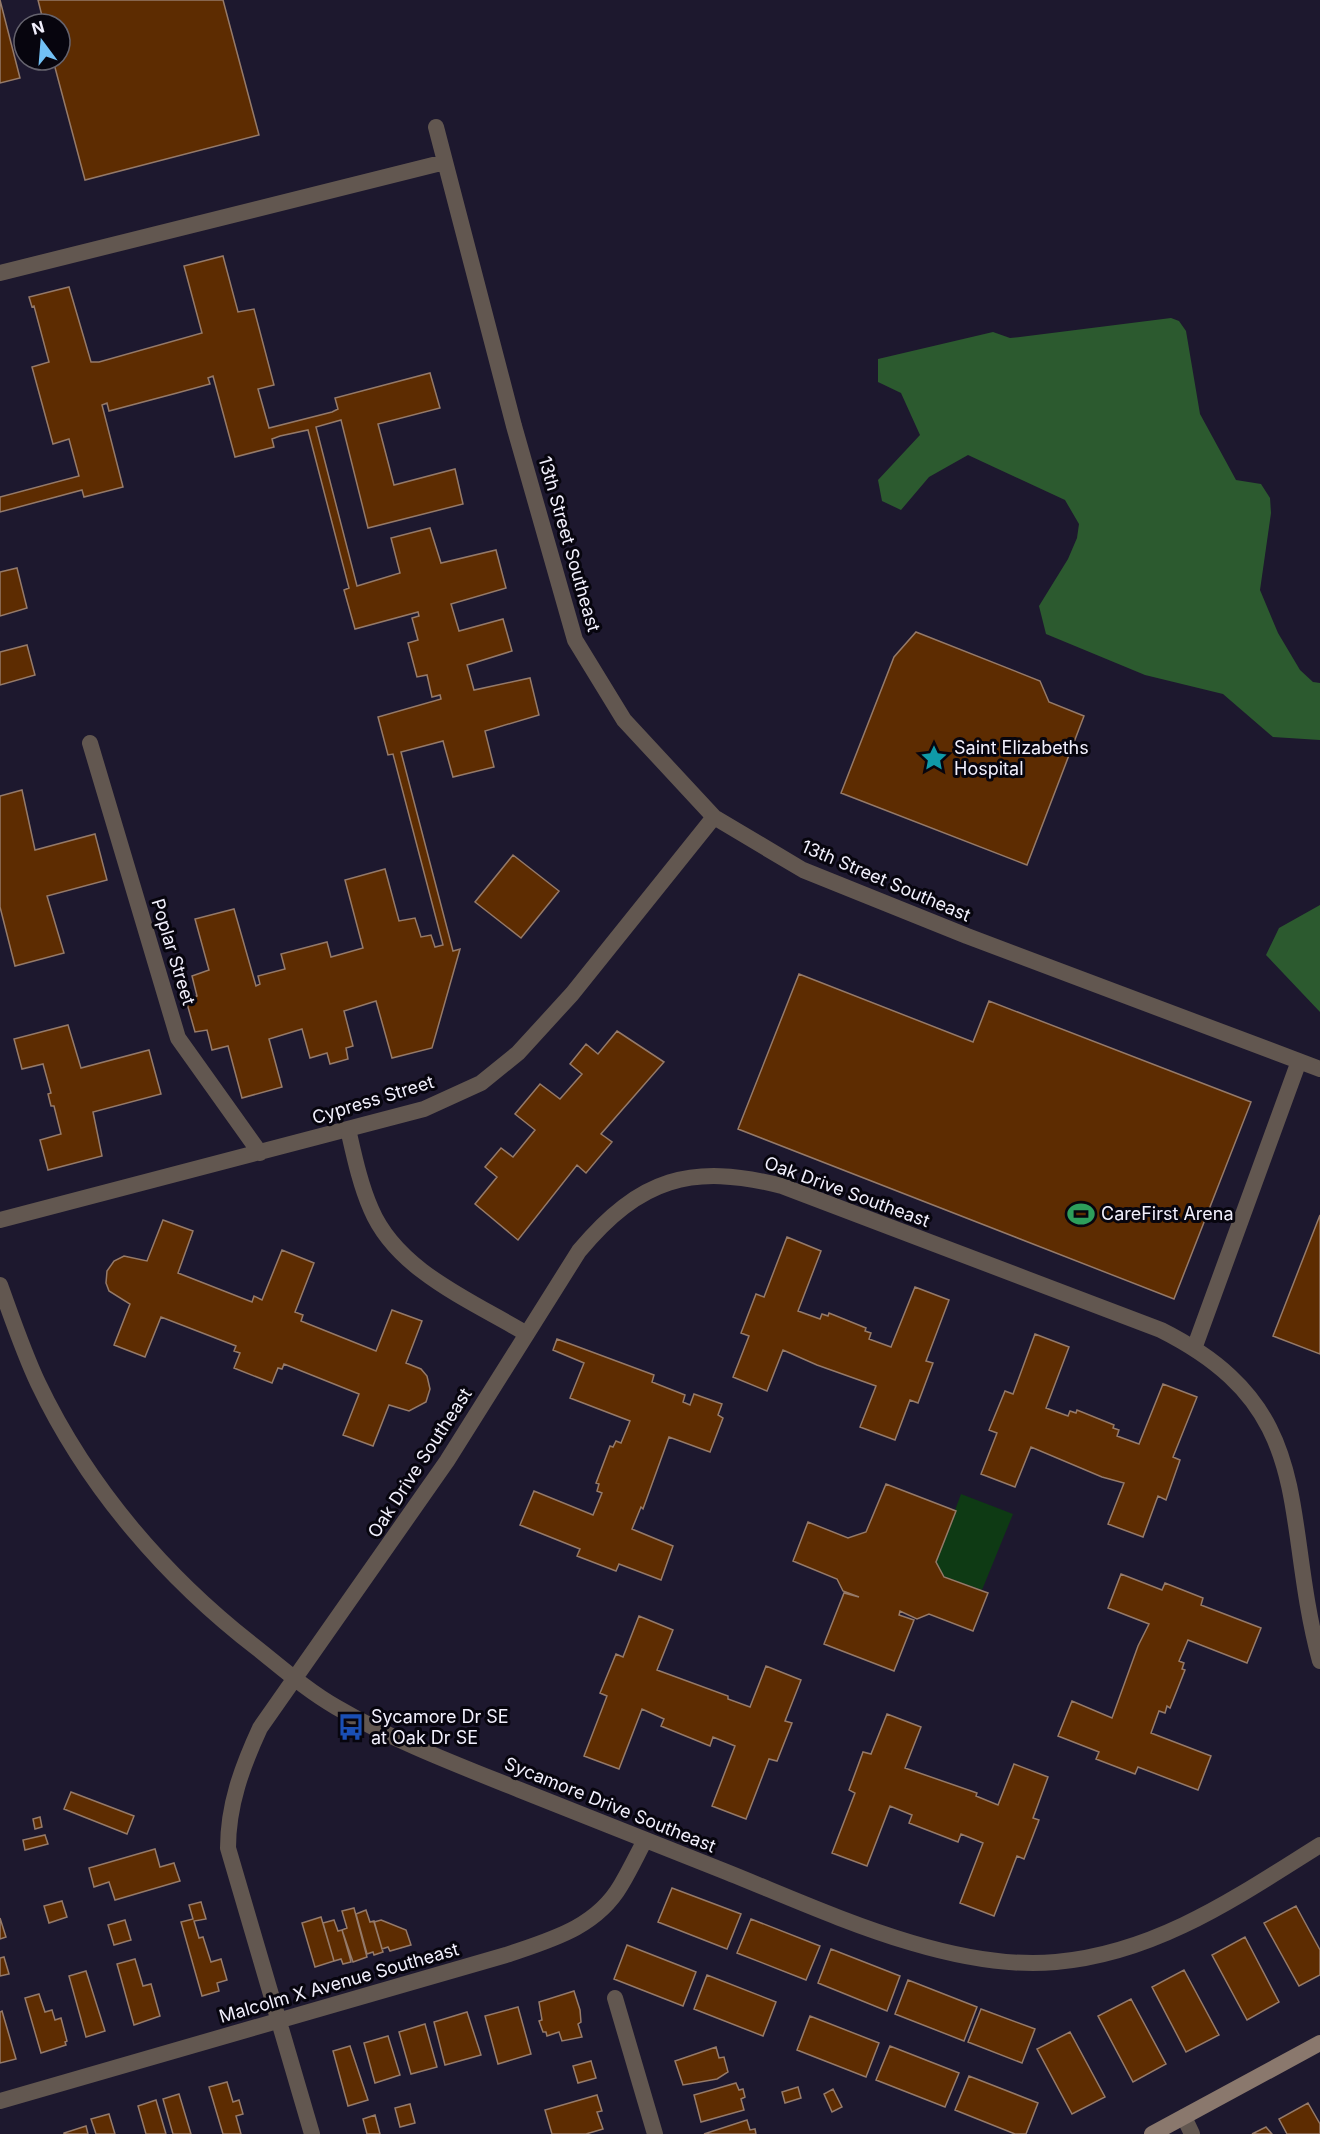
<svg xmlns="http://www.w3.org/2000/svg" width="1320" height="2134" font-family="Inter,sans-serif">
  <rect width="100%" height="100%" fill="#1d182e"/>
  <path fill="#0e3a14" d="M961,1494l52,20 -31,76 -38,-13 -8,-15z"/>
  <path fill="#2c5a2f" d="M1171,318l8,3 7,10 14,83 36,66 25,4 9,14 1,15 -11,77 18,43 22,37 13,12 7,1v57l-47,-3 -50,-43 -78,-19 -99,-41 -7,-28 29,-47 9,-21 2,-14 -14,-24 -97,-45 -39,22 -28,33 -19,-9 -4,-21 42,-45 -19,-42 -23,-11v-23l115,-27 17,6 10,-1z
    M1320,905v107l-54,-57 13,-27z"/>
  <path fill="#5d2c01" stroke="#957a69" stroke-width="1.5" d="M0,0l20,78 -20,5z
    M38,0h185l36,135 -174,45 -32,-120h7v-36h-16z
    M223,256l15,56 16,-3 20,76 -16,4 11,39 63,-16 6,-3 -3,-11 95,-25 10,35 -62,16 16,61 61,-16 8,35 -95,24 -27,-108 -25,7 41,159 43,-13 -9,-35 39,-10 11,35 55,-13 10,38 -55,16 8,27 44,-12 9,32 -45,14 7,25 56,-12 9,37 -54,16 9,36 -41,10 -10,-36 -42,11 52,199 7,-2 -28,99 -40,10 -16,-57 -32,10 9,35 -7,2 2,11 -18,5 -3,-11 -17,5 -8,-29 -33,10 13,48 -40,11 -14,-52 -16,4 -5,-20 -12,2 -9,-32 11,-4 -5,-20 17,-6 -14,-51 39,-10 22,77 4,-2 -2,-8 27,-7 -4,-15 46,-12 4,15 32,-9 -18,-68 40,-11 14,52 16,-3 6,19 10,-2 4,12 8,-2 -50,-191 -5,1 -10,-38 63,-18 -1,-4 -8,2 -5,-22 -10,2 -9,-34 10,-3 -6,-22 7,-2 -1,-4 -63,17 -11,-39 5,-2 -41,-158 -28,6 -8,3 2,8 -39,10 -22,-81 -5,2 2,6 -33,9 -68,18 -2,-8 -5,2 21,82 -39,10 -2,-7 -82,22v-15l79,-21 -10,-37 -16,5 -21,-77 17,-5 -15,-56 -2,1 -3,-10 40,-10 22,75h8l103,-29 -18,-67z
    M17,568l10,40 -27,8v-44z
    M916,632l124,49 9,21 35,14 -57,149 -186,-72 53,-136z
    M27,645l8,30 -35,10v-33z
    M22,790l13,60 60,-16 12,46 -60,16 17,57 -49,13 -15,-59v-111z
    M513,855l46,36 -38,47 -46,-36z
    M799,974l174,68 16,-41 262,101 -77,197 -436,-170z
    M68,1025l13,43 68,-18 12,44 -68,18 9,44 -54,14 -8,-30 21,-6 -7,-28h-3l-3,-12 3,-1 -8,-29 -21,5 -8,-30z
    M617,1031l47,31 -63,72 11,8 -26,31 -9,-8 -59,75 -43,-36 22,-27 -12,-10 16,-19 12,9 22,-27 -20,-16 25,-30 20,15 22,-25 -12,-10 16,-20 12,10z
    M1320,1215v139l-47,-18z
    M163,1220l30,11 -15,42 74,29 2,-6 8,4 20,-50 32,13 -19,49 8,3 -2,6 75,30 16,-41 30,11 -16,42 15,6 6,7 3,13 -4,13 -17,9 -20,-6 -16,41 -30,-11 16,-41 -75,-30 -2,5 -4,-1 -6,15 -38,-15 6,-15 -6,-2 2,-5 -75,-29 -16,40 -31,-12 16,-41 -21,-13 -3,-8 1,-12 7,-10 10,-5 23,5z
    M787,1237l34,14 -23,60 22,8 2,-5 6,2 1,-3 37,15 -1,3 6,2 -2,6 22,8 24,-60 34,13 -23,61 7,2 -15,40 -8,-3 -15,40 -35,-13 16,-41 -59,-21 -34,-15 -16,41 -34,-14 16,-41 -8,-3 15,-39 8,3z
    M1035,1334l34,13 -23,61 22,8 2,-5 6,2 1,-3 37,15 -1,3 6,2 -2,6 22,8 24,-60 34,13 -24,60 7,3 -14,40 -8,-4 -15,41 -35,-13 16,-41 -22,-6 -71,-30 -16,40 -34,-13 16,-41 -8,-3 16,-39 8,3z
    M557,1339l97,36 -2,7 33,13 -2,7 7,3 4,-11 28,10 -4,11 5,3 -13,34 -41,-15 -26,72 -2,-2 -9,22 41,17 -12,34 -42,-16 -3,7 -39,-15 3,-7 -60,-24 14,-34 59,24 9,-22 -5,-2 2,-7 -3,-1 14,-37 3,1 3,-6 5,2 9,-22 -60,-23 14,-35 -31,-13z
    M886,1484l70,27 -20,51 8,15 44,16 -15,38 -44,-17 -12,5 -17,-8 -1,4 15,5 -20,51 -70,-27 20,-51 15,4 -16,-6 -6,-12 -44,-18 15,-39 40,16 18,-6z
    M1121,1574l41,16 3,-7 38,15 -2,7 60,23 -14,35 -59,-23 -9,21 5,2 -2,6 3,1 -15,38 -3,-2 -2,7 -6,-2 -8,22 60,23 -13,34 -60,-23 -3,7 -39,-15 3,-7 -41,-16 14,-35 40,17 26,-72 11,-22 -41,-16z
    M639,1616l34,14 -16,40 71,26v3l22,8 16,-41 35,14 -16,41 7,2 -15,38 -8,-2 -23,60 -34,-13 23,-60 -22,-9 -3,9 -49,-20 3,-7 -22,-10 -23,60 -35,-13 23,-60 -7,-3 16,-39 7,3z
    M887,1714l34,13 -16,41 72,25 -1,3 22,9 16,-41 34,13 -15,41 6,2 -15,39 -7,-3 -23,60 -34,-13 23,-60 -22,-9 -3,8 -49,-19 3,-8 -22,-9 -23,60 -35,-13 23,-60 -6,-3 14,-38 8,2z
    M71,1792l63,24 -7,18 -63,-25z
    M40,1817l2,10 -7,2 -2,-10z
    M45,1835l3,9 -23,6 -2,-10z
    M155,1849l5,18 14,-4 6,18 -65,19 -6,-18 -15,5 -5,-19z
    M672,1888l69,26 -14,35 -69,-27z
    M62,1901l5,16 -18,6 -5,-17z
    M201,1902l5,17 -12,2 5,17 4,-1 8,25 10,-3 6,21 -10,3 2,8 -17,5 -21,-74 12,-3 -4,-14z
    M1296,1906l24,44v25l-21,11 -35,-63z
    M354,1908l13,49 -14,5 -11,-32 5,-2 -5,-17z
    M366,1910l4,12 4,-1 9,31 -9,3 -1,-3 -6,2 -11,-40z
    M321,1917l13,44 -19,6 -13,-44z
    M0,1918l6,19 -6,2z
    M751,1919l69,27 -14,34 -69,-27z
    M125,1920l6,20 -17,5 -6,-20z
    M334,1920l4,11 4,-1 8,28 1,4 -8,2 -2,-5 -7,2 -11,-38z
    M381,1920l25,10 5,15 -21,6 -2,-4 -6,2 -8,-27z
    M1245,1937l34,65 -32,18 -35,-65z
    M627,1945l69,27 -13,34 -69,-27z
    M831,1949l69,27 -13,35 -69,-28z
    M4,1957l5,17 -9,2v-18z
    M135,1959l8,27 8,-2 9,32 -26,9 -17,-61z
    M1184,1970l35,65 -33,17 -34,-65z
    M86,1971l19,60 -19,6 -17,-61z
    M707,1975l69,27 -13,34 -69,-27z
    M908,1980l69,27 -13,34 -69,-27z
    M574,1991l6,19 1,12 -3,2 4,13 -20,4 -3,-9 -12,4 -1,-4h-3l-4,-11 3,-1 -3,-18z
    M39,1994l6,18 7,-2 3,10 6,-2 6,23 -2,1 1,3 -25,8 -16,-55z
    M1131,1999l35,65 -33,18 -35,-66z
    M518,2007l13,47 -33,10 -13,-48z
    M981,2009l54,20 -13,34 -54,-21z
    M2,2011l14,48 -16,4v-51z
    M467,2012l14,43 -36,10 -11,-43z
    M810,2016l69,27 -13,34 -69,-27z
    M425,2024l12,43 -26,7 -12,-42z
    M1070,2032l35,65 -33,17 -35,-65z
    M388,2036l12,39 -25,8 -11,-40z
    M350,2046l18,54 -20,6 -15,-55z
    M890,2046l69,27 -14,34 -69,-27z
    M716,2047l3,11 5,-1 4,15 -11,7 -34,6 -8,-24z
    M591,2061l5,17 -18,5 -5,-17z
    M969,2076l69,27 -12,31h-11l-60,-24z
    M227,2082l6,20 6,-2 4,14 -7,2 5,18h-18l-14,-47z
    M736,2083l3,7 4,-1 2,8 -4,2 3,11 -43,12 -7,-27z
    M798,2087l3,11 -16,5 -3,-11z
    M833,2089l9,18 -10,5 -8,-18z
    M179,2094l12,40h-18l-10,-35z
    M597,2095l5,16 -5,1 6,17 -17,5h-34l-7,-24z
    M156,2100l10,34h-20l-8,-28z
    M1308,2103l12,21v10h-33l-8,-15z
    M410,2104l5,19 -15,4 -5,-19z
    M109,2114l6,20h-19l-5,-15z
    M375,2115l5,19h-13l-4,-15z
    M747,2120l3,10 5,-1 1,5h-52z
    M86,2126l2,8h-24v-1z
    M1266,2127l6,7h-20z"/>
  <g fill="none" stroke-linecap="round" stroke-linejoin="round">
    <path stroke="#625750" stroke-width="16" d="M436,127l78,299 61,214 49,80 90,97 89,53 164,66 353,133
      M0,273l445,-111
      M90,743l88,295 82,115
      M348,1129c6,26 12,55 23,80 26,62 101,92 156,125
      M0,1220l424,-111 57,-26 37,-30 54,-59 142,-177
      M0,1285c12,33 23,66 38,98 50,105 129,196 220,266 25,20 50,42 78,58 58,34 122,58 184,83 68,27 136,54 204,81 98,39 225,101 332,91 101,-9 181,-65 264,-117
      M1195,1346l104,-285
      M615,1998l40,136
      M0,2101l506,-146c44,-15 90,-27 115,-70 9,-15 16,-30 24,-45
      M1184,2117l8,17
      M312,2134l-84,-286c0,-43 14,-81 32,-120l187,-267 132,-210c61,-73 112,-88 203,-65l379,144c159,80 119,182 159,331"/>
    <path stroke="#8a786d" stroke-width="16" d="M1152,2134l168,-91"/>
  </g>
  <defs>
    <symbol id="sight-bare" viewBox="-9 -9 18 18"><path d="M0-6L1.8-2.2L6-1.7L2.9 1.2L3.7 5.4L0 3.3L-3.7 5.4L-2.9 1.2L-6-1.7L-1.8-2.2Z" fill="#0f9aa8" stroke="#07050e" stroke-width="2.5" paint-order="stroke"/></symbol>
    <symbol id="stadium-bare" viewBox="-9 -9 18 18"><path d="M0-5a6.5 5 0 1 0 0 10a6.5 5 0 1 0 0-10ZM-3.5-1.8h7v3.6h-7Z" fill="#2e9e5b" stroke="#07050e" stroke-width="2.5" paint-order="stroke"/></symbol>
    <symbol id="bus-bare" viewBox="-9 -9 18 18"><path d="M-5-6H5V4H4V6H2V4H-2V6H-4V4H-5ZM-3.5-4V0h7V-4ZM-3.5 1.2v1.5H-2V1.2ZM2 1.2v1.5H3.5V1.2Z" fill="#1a4fb4" stroke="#07050e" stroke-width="2.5" paint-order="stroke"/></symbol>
  </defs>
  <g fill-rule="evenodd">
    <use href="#sight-bare" x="915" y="739" width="38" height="38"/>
    <use href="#stadium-bare" x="1062" y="1195" width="38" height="38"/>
    <use href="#bus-bare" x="332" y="1708" width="38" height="38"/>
  </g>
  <g text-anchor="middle" stroke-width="6" stroke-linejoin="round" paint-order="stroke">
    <g font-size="18" fill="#f2f0fd" stroke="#07050e">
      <text transform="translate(569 544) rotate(74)" y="6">13th Street Southeast</text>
      <text transform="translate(886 881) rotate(23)" y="6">13th Street Southeast</text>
      <text transform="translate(173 952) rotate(73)" y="6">Poplar Street</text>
      <text transform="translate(373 1100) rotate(-17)" y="6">Cypress Street</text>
      <text transform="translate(847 1192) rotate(20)" y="6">Oak Drive Southeast</text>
      <text transform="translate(420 1463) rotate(-57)" y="6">Oak Drive Southeast</text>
      <text transform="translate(610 1805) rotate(22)" y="6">Sycamore Drive Southeast</text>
      <text transform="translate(339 1983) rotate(-16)" y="6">Malcolm X Avenue Southeast</text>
    </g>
    <g font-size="18" fill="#f2f0fd" stroke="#07050e" text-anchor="start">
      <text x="954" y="754">Saint Elizabeths<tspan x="954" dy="21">Hospital</tspan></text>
      <text x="1101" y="1220">CareFirst Arena</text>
      <text x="371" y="1723">Sycamore Dr SE<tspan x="371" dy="21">at Oak Dr SE</tspan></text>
    </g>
  </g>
  <g transform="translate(42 42) rotate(344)"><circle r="28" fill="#07050e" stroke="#65636e" stroke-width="1.5"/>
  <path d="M0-4.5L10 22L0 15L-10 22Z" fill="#72c1f5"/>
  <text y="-9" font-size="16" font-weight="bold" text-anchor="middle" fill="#f2f0fd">N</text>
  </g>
</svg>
